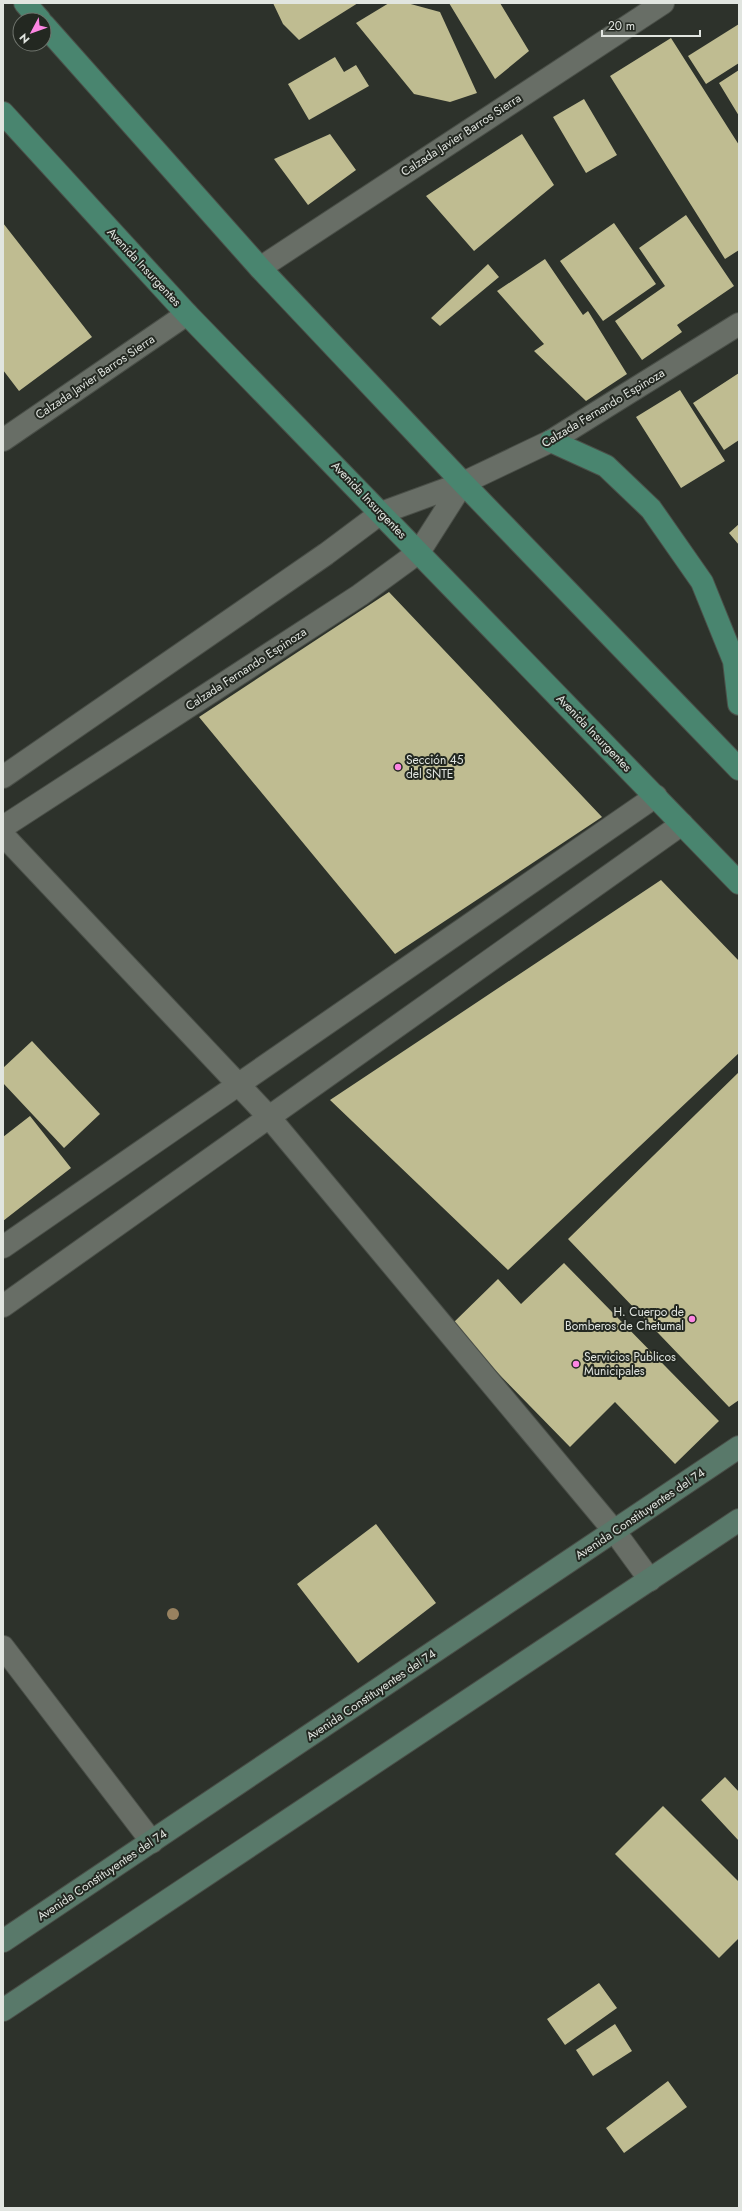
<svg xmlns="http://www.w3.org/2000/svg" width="742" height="2211" font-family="Jost,sans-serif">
  <rect width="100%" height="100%" fill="#2d322b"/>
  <path fill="#bfbc91" d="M273,3h85l-59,37 -16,-16z
    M389,3h18l33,9 37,81 -27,9 -36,-8 -58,-71z
    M449,3h51l29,48 -34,28z
    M739,24v39l-33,21 -18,-28z
    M671,38l68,107v105l-14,9 -115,-183z
    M335,57l9,15 12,-7 13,21 -60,34 -21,-36z
    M739,70v46l-20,-33z
    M584,99l33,56 -31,18 -33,-56z
    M330,134l26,36 -48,35 -34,-46z
    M522,134l32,51 -80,66 -48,-55z
    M686,215l48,71 -57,39 5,7 -40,28 -27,-39 50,-35 -26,-38z
    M3,223l89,114 -73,54 -16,-21z
    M614,223l42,61 -53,37 -43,-60z
    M545,259l38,56 5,-4 39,63 -41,27 -52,-50 10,-7 -47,-53z
    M488,264l11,13 -59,49 -9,-8z
    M739,373v67l-15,10 -31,-47z
    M680,390l45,71 -44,27 -45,-71z
    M739,524v21l-10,-12z
    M389,592l213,225 -207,137 -196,-237z
    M661,880l78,81v92l-231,217 -178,-170z
    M32,1041l68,73 -36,34 -61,-65v-15z
    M739,1072v328l-10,7 -161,-168z
    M30,1116l41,52 -68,53v-84z
    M564,1263l155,158 -44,43 -60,-62 -45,45 -119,-122 47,-46 23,25z
    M376,1524l60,79 -78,60 -61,-79z
    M725,1777l14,15v49l-38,-41z
    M663,1806l76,76v56l-20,20 -104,-104z
    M599,1983l18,25 -52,37 -18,-26z
    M615,2024l17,27 -39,25 -17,-26z
    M668,2081l19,26 -63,46 -18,-25z"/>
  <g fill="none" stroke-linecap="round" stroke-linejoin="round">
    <defs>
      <path id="street" d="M260,268l403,-265
        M3,440l184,-126
        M3,777l323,-223 55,-41 82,-30 88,-42 188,-117
        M3,827l357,-232 59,-43 44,-69
        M3,835l266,282 346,415 35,48
        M3,1247l653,-451
        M3,1306l679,-482
        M3,1647l149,195"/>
      <path id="secondary" d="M3,1941l736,-494
        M3,2010l736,-490"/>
      <path id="primary" d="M25,3l15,17
        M44,25l216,243 203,215 276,286
        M3,113l184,201 552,569
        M551,441l55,25 45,43 51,73 32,79 5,43"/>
    </defs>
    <use href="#street" stroke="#4a4f48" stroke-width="24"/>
    <use href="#secondary" stroke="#4a4f48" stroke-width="24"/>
    <use href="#primary" stroke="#4a4f48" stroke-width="24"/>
    <use href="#street" stroke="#686e66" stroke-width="22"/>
    <use href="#secondary" stroke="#59796a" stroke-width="22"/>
    <use href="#primary" stroke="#49856f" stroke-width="22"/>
  </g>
  <circle fill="#988260" cx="173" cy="1614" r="6"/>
  <g fill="#fd86e3" stroke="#232821" stroke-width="1.5">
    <circle cx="398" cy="767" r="4"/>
    <circle cx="692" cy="1319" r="4"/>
    <circle cx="576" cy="1364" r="4"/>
  </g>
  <g text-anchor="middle" stroke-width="4" stroke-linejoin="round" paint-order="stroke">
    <g font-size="12" fill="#e1e5e0" stroke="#232821">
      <text transform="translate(461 135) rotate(-33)" y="4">Calzada Javier Barros Sierra</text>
      <text transform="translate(144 267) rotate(47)" y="4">Avenida Insurgentes</text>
      <text transform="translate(95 377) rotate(-34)" y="4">Calzada Javier Barros Sierra</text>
      <text transform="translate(603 408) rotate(-31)" y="4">Calzada Fernando Espinoza</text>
      <text transform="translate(369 500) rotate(46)" y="4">Avenida Insurgentes</text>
      <text transform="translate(246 669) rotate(-33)" y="4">Calzada Fernando Espinoza</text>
      <text transform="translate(594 733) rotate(46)" y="4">Avenida Insurgentes</text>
      <text transform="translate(640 1514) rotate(-34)" y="4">Avenida Constituyentes del 74</text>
      <text transform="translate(371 1695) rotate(-34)" y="4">Avenida Constituyentes del 74</text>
      <text transform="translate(102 1875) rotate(-34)" y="4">Avenida Constituyentes del 74</text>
    </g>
    <g font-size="12" fill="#e1e5e0" stroke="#232821" text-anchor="start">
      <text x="406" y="764">Sección 45<tspan x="406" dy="14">del SNTE</tspan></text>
      <text x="684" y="1316" text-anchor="end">H. Cuerpo de<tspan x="684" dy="14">Bomberos de Chetumal</tspan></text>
      <text x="584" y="1361">Servicios Publicos<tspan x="584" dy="14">Municipales</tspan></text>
    </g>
  </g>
  <rect width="742" height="2211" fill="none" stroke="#e1e5e0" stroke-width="8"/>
  <g transform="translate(32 32) rotate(229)"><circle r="19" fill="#232821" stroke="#6f746d"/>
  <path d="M0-3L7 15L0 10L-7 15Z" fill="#fd86e3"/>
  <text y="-6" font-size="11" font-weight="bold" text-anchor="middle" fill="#e1e5e0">N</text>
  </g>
  <path d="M602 30v6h98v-6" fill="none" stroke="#e1e5e0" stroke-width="2"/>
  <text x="608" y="30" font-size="12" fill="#e1e5e0" stroke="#232821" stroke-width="3" paint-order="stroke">20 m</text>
</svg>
